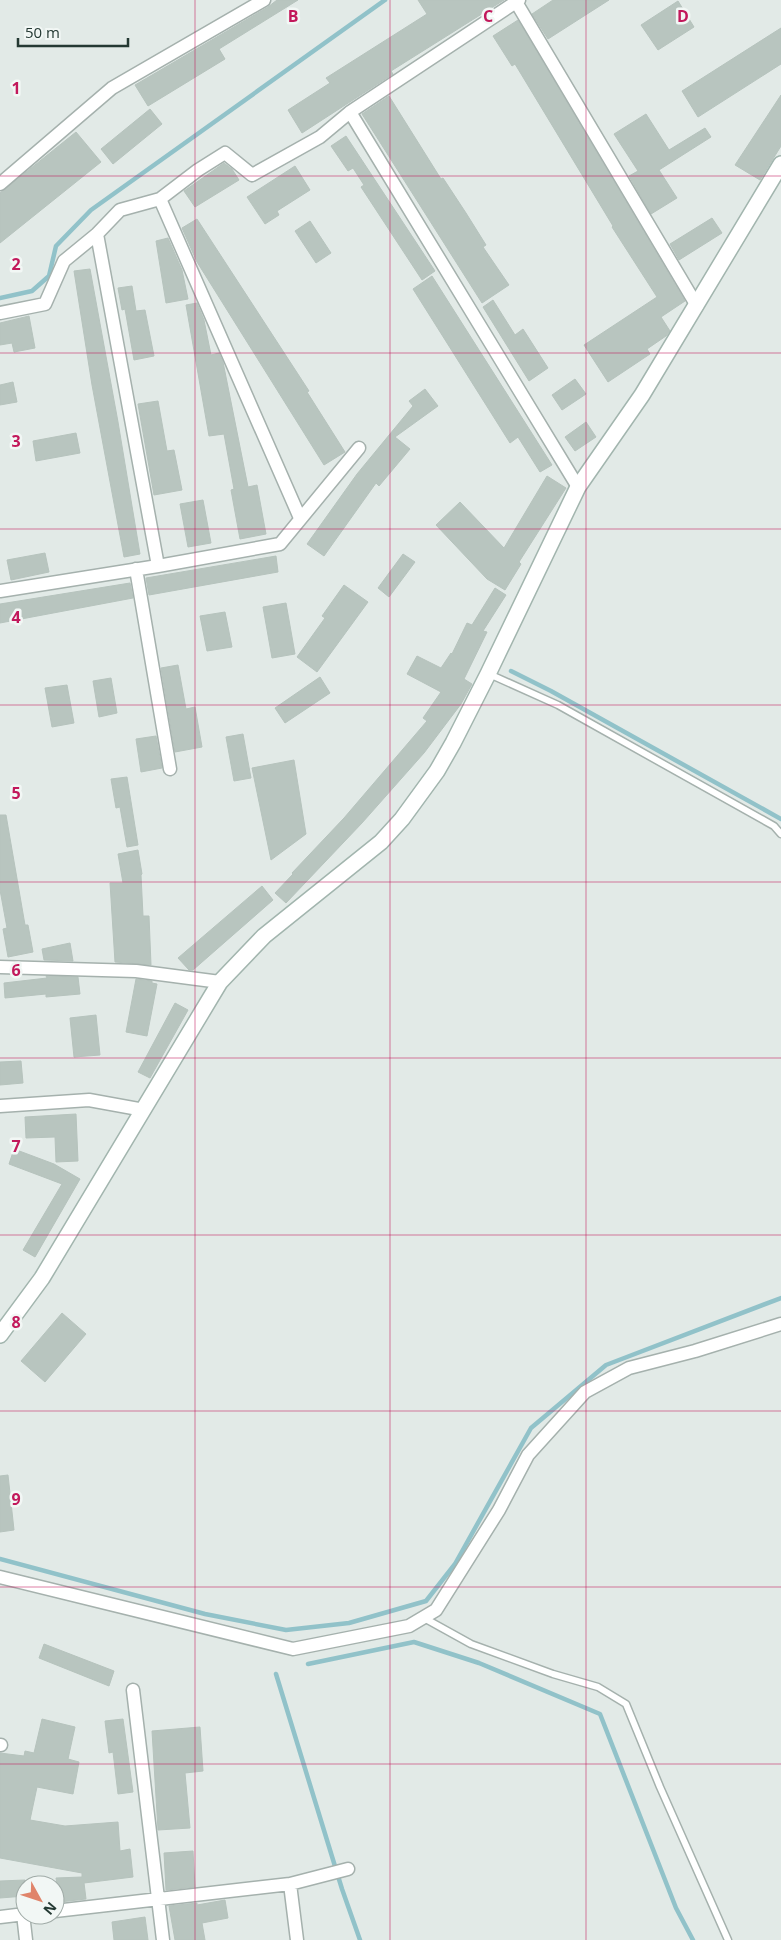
<svg xmlns="http://www.w3.org/2000/svg" width="781" height="1940" font-family="'Open Sans',sans-serif">
  <rect width="100%" height="100%" fill="#e2eae7"/>
  <g fill="none" stroke-linecap="round" stroke-linejoin="round">
    <path stroke="#91c2c9" stroke-width="4.5" d="M0,298l32,-7 17,-15 7,-30 35,-36 294,-210
      M511,671l40,20 230,128
      M0,1559l205,55 81,16 63,-7 77,-22 29,-37 76,-136 75,-63 175,-67
      M308,1664l106,-22 65,21 121,51 76,194 17,32
      M276,1674l66,215 18,51"/>
  </g>
  <path fill="#b8c5bf" stroke="#b6c3bd" d="M277,0h21l-79,49 6,10 -77,47 -13,-21 133,-78z
    M418,0h86l-113,71 2,3 -91,59 -14,-23 42,-27 -4,-5 101,-64z
    M553,0h56l-61,39 -16,-25z
    M678,1l16,26 -36,23 -17,-25z
    M518,20l167,281 -24,16 9,14 -4,5 -19,13 3,5 -42,28 -24,-37 73,-48 -45,-70 1,-1 -98,-162 -3,2 -19,-30z
    M781,28v36l-83,53 -16,-26z
    M781,95v51l-21,34 -25,-15z
    M389,96l52,83 2,-1 23,35 20,32 -3,2 26,38 -27,18 -120,-189z
    M150,109l12,15 -49,40 -12,-15z
    M646,114l23,36 36,-22 6,9 -52,33 18,28 -26,16 -22,-38 9,-5 -24,-37z
    M76,132l25,30 -101,81v-50z
    M346,136l89,135 -13,9 -61,-93 3,-2 -11,-17 -5,3 -17,-25z
    M224,163l8,6 7,11 -44,27 -11,-16z
    M295,166l15,24 -33,21 2,4 -14,9 -18,-27z
    M712,218l10,15 -43,27 -9,-16z
    M197,219l112,172 -2,1 38,60 -21,13 -127,-203 -15,-34z
    M310,221l21,32 -15,10 -21,-32z
    M168,238l14,32 6,29 -22,4 -10,-62z
    M90,269l28,153 22,132 -16,3 -32,-172 -18,-114z
    M432,276l120,189 -12,7 -22,-35 -8,6 -97,-154z
    M132,286l4,25 9,-1 9,46 -20,4 -9,-51 -3,1 -4,-22z
    M493,300l22,35 8,-6 25,39 -19,13 -46,-74z
    M197,303l7,17 7,35 8,-2 4,9 25,125 9,-2 9,49 -26,5 -9,-49 3,-1 -10,-55 -15,2 -23,-131z
    M29,316l6,32 -21,4 -2,-9 -12,2v-22z
    M575,379l11,15 -24,16 -10,-15z
    M13,382l4,20 -17,3v-20z
    M425,389l13,17 -43,31 15,12 -31,37 -3,-3 -52,73 -17,-12 50,-70 56,-68 -4,-5z
    M158,401l9,50 7,-1 8,40 -28,5 -16,-91z
    M586,422l10,15 -21,14 -10,-14z
    M76,433l4,20 -44,8 -3,-20z
    M547,476l19,12 -47,74 2,2 -16,26 -18,-11 -51,-54 24,-23 44,46z
    M203,500l8,43 -23,4 -8,-43z
    M45,553l4,19 -38,8 -4,-20z
    M403,554l12,8 -26,35 -11,-9z
    M276,556l2,16 -129,23 -3,-17z
    M130,583l3,15 -133,25v-19z
    M344,585l24,17 -51,70 -20,-15 28,-39 -3,-2z
    M495,588l11,7 -23,36 4,1 -23,47 8,5 -11,20 -37,49 -62,70 -76,80 -11,-10 18,-19 -1,-1 52,-55 83,-97 -4,-3 18,-26 -34,-18 10,-18 24,12 10,-15 1,1 15,-31 5,2z
    M286,603l9,51 -23,4 -9,-51z
    M225,612l7,35 -25,4 -7,-35z
    M178,665l8,44 9,-2 7,40 -27,5 -14,-84z
    M320,677l10,16 -45,30 -10,-15z
    M111,678l6,35 -18,4 -6,-36z
    M67,685l7,38 -22,4 -7,-39z
    M243,734l8,44 -17,3 -8,-44z
    M156,736l6,32 -21,4 -5,-33z
    M294,760l12,74 -35,26 -19,-92z
    M127,777l11,68 -11,2 -7,-40 -4,1 -5,-29z
    M0,815h6l19,110h3l5,27 -25,5 -5,-28 4,-1 -7,-38z
    M138,850l4,24 -1,1 2,41h6l2,49 -36,-3 -5,-79h13l-5,-29z
    M262,886l11,14 -80,70h-4l-11,-12z
    M70,943l3,18 -29,-1 -2,-11z
    M46,976l32,1 2,17 -34,3v-3l-41,4 -1,-15 43,-5z
    M136,979l16,2v2l5,1 -10,52 -21,-4z
    M175,1003l13,7 -38,68 -12,-6z
    M96,1015l4,40 -26,2 -4,-39z
    M21,1061l2,22 -23,2v-23z
    M76,1114l2,47 -22,1 -1,-25 -29,1 -1,-21z
    M14,1149l40,15 26,15 -45,78 -12,-7 39,-66 -53,-20z
    M62,1313l24,21 -41,48 -24,-21z
    M8,1475l6,55 -14,2v-56z
    M44,1644l70,27 -5,15 -70,-28z
    M42,1719l33,8 -7,32 11,3 -6,32 -36,-7 -7,33 35,6 53,-4 2,29 10,-2 3,28 -49,6 2,16 -26,3 -4,-24 26,-1v-4l-82,-15v-105l24,3 1,-5 9,2z
    M123,1719l10,73 -15,2 -5,-42 -4,1 -4,-32z
    M200,1727l3,44 -18,2 5,55 -32,2 -6,-99z
    M193,1851l2,36 -29,3 -2,-37z
    M25,1880v16l-25,2v-17z
    M225,1900l3,18 -26,5 3,17h-30l-6,-34 28,-3v2z
    M145,1917l3,23h-34l-2,-18z"/>
  <g fill="none" stroke-linecap="round" stroke-linejoin="round">
    <defs>
      <path id="lane" d="M489,674l69,31 216,121 7,8
        M424,1618l47,26 82,30 45,13 28,17 34,83 68,153"/>
      <path id="street" d="M516,2l181,304
        M350,112l228,375
        M0,184l112,-96 152,-88
        M160,199l140,319
        M97,234l61,332
        M0,313l45,-9 19,-43 33,-27 23,-24 40,-11 38,-29 27,-17 27,22 68,-38 30,-25 169,-112
        M136,569l34,200
        M0,591l158,-25 122,-22 79,-96
        M0,967l136,4 84,11
        M0,1106l89,-6 55,10
        M0,1577l293,72 116,-23 27,-16 63,-100 29,-55 57,-63 44,-24 66,-17 86,-27
        M133,1690l30,250
        M0,1745h1
        M290,1884l7,56
        M55,1911l235,-27 58,-15
        M23,1914l3,26
        M0,1917l25,-3"/>
      <path id="secondary" d="M0,1335l42,-57 178,-296 44,-46 117,-94 21,-23 35,-48 16,-28 35,-69 90,-187 64,-92 139,-231"/>
    </defs>
    <use href="#lane" stroke="#a5b1ad" stroke-width="9"/>
    <use href="#street" stroke="#a5b1ad" stroke-width="15"/>
    <use href="#secondary" stroke="#a2b5ae" stroke-width="18"/>
    <use href="#lane" stroke="#fff" stroke-width="6"/>
    <use href="#street" stroke="#fff" stroke-width="12"/>
    <use href="#secondary" stroke="#fff" stroke-width="15"/>
  </g>
  <path fill="none" stroke="#c2185b" stroke-width="1" stroke-opacity="0.55" d="M195,0v1940M390,0v1940M586,0v1940M0,176h781M0,353h781M0,529h781M0,705h781M0,882h781M0,1058h781M0,1235h781M0,1411h781M0,1587h781M0,1764h781"/>
  <g font-size="16" text-anchor="middle" font-weight="bold" fill="#c2185b" stroke="#f2f7f5" stroke-width="5" stroke-linejoin="round" paint-order="stroke">
    <text x="293" y="22">B</text>
    <text x="488" y="22">C</text>
    <text x="683" y="22">D</text>
    <text x="16" y="94">1</text>
    <text x="16" y="270">2</text>
    <text x="16" y="447">3</text>
    <text x="16" y="623">4</text>
    <text x="16" y="799">5</text>
    <text x="16" y="976">6</text>
    <text x="16" y="1152">7</text>
    <text x="16" y="1328">8</text>
    <text x="16" y="1505">9</text>
  </g>
  <g transform="translate(40 1900) rotate(130)"><circle r="24" fill="#f2f7f5" stroke="#a0aba7"/>
  <path d="M0-4L9 19L0 12L-9 19Z" fill="#e0846a"/>
  <text y="-8" font-size="14" font-weight="bold" text-anchor="middle" fill="#243933">N</text>
  </g>
  <path d="M18 38v8h110v-8" fill="none" stroke="#243933" stroke-width="2.5"/>
  <text x="25" y="38" font-size="15" fill="#243933" stroke="#f2f7f5" stroke-width="4" paint-order="stroke">50 m</text>
</svg>
